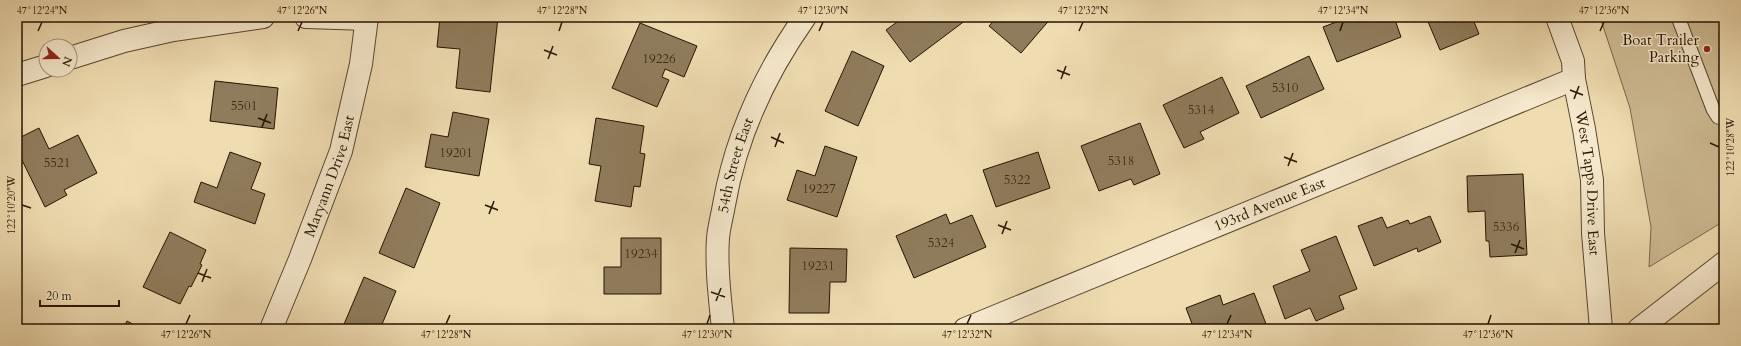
<svg xmlns="http://www.w3.org/2000/svg" width="1741" height="346" font-family="Cardo,serif">
  <rect width="100%" height="100%" fill="#efdcb1"/>
  <filter id="stains"><feTurbulence type="fractalNoise" baseFrequency=".005" numOctaves="4"/><feColorMatrix values="0 0 0 0 .2 0 0 0 0 .09 0 0 0 0 .02 0 0 0 .5 -.17"/></filter>
  <radialGradient id="worn" r=".72"><stop offset=".6" stop-color="#630" stop-opacity="0"/><stop offset="1" stop-color="#630" stop-opacity=".3"/></radialGradient>
  <path fill="#cdba93" stroke="#7a664a" d="M1600,17h124v204l-75,46 2,-40 -21,-119z"/>
  <path fill="#8f7c5c" stroke="#261300" d="M440,17h58l-8,75 -34,-4 4,-39 -23,-2z
    M904,17h66l-60,45 -24,-32z
    M997,17h55l-31,36 -32,-27z
    M1350,17h44l7,20 -64,25 -14,-35z
    M1426,17h46l7,17 -39,16z
    M640,23l57,23 -13,31 -19,-8 -3,8 7,3 -12,27 -45,-19z
    M852,51l32,15 -26,60 -33,-15z
    M1309,56l15,33 -63,29 -15,-32z
    M1222,77l17,36 -39,19 4,7 -20,9 -21,-43z
    M215,81l63,7 -4,41 -64,-8z
    M453,112l36,7 -10,57 -54,-9 6,-33 17,3z
    M596,118l48,8 -4,27 5,1 -5,33 -6,-1 -3,21 -36,-6 6,-35 -12,-2z
    M1140,123l20,51 -26,11 -3,-6 -32,12 -18,-45z
    M39,128l10,21 29,-14 19,38 -33,17 3,5 -22,12 -28,-57v-11z
    M825,146l32,11 -20,60 -50,-17 10,-30 18,6z
    M230,152l31,11 -10,26 14,5 -10,30 -61,-22 7,-20 16,6z
    M1038,152l12,36 -54,19 -13,-37z
    M1523,174l4,81 -37,2 -1,-16h-3l-1,-30 -17,1 -1,-36z
    M406,188l34,15 -26,65 -35,-15z
    M946,214l4,10 22,-9 14,32 -72,31 -18,-42z
    M1430,216l11,26 -23,10 -1,-4 -43,18 -16,-40 24,-9 5,11 21,-8 2,4z
    M170,232l36,18 -6,14 2,1 -11,22 -2,-1 -9,18 -37,-17z
    M1336,236l21,53 -18,7 5,13 -28,12 -6,-13 -25,11 -12,-33 37,-15 -9,-21z
    M621,238h40v56h-57v-27h17z
    M790,248l57,1 -1,33h-16l-1,31h-40z
    M364,277l32,14 -16,38h-38z
    M1254,293l14,36h-74l-8,-21 34,-13 3,10z
    M127,321l15,8h-19z
    M665,325l1,4h-22z"/>
  <g fill="none" stroke-linecap="round" stroke-linejoin="round">
    <defs>
      <path id="lane" d="M1678,17l35,92 5,8 6,2"/>
      <g id="street">
        <path d="M306,17l61,2"/>
        <path id="s1" d="M1557,17l16,44 1,18 10,50 8,51 1,53 8,96"/>
        <path d="M70,58l54,-17 49,-11 90,-13"/>
        <path d="M17,75l29,-9"/>
        <path id="s2" d="M271,329l29,-70 41,-108 20,-87 6,-47"/>
        <path id="s3" d="M723,329c-3,-30 -7,-61 -5,-91 1,-11 4,-22 6,-33 12,-70 40,-130 81,-188"/>
        <path id="s4" d="M965,329l609,-250"/>
        <path d="M1639,329l85,-66"/>
      </g>
    </defs>
    <use href="#lane" stroke="#58452c" stroke-width="15"/>
    <use href="#street" stroke="#58452c" stroke-width="24"/>
    <use href="#lane" stroke="#f5e8cc" stroke-width="13"/>
    <use href="#street" stroke="#f5e8cc" stroke-width="22"/>
  </g>
  <path fill="none" stroke="#261300" stroke-width="1.5" d="M38,31l4,-9M298,31l4,-9M559,31l3,-9M819,31l4,-9M1079,31l4,-9M1340,31l3,-9M1600,31l4,-9M544,50l13,5M548,59l5,-13M1057,70l13,5M1061,79l5,-13M1570,90l13,5M1574,99l5,-13M258,118l13,5M262,127l5,-13M771,137l13,6M1710,143l9,4M775,147l5,-14M1284,157l13,5M1288,166l5,-13M22,205l9,3M485,205l13,5M489,214l5,-13M998,225l13,5M1002,234l5,-13M1511,244l13,5M1515,253l5,-13M198,273l13,5M202,282l5,-13M711,292l14,5M716,301l5,-13M186,324l4,-9M446,324l4,-9M707,324l3,-9M967,324l4,-9M1227,324l4,-9M1488,324l3,-9"/>
  <circle fill="#8f2418" stroke="#f5e8cc" stroke-width="1.5" cx="1707" cy="49" r="4"/>
  <g text-anchor="middle" stroke-width="3" stroke-linejoin="round" paint-order="stroke">
    <g font-size="13" fill="#402d17">
      <text x="659" y="63">19226</text>
      <text x="1285" y="92">5310</text>
      <text x="244" y="110">5501</text>
      <text x="1201" y="114">5314</text>
      <text x="456" y="157">19201</text>
      <text x="1121" y="165">5318</text>
      <text x="57" y="167">5521</text>
      <text x="1017" y="184">5322</text>
      <text x="819" y="193">19227</text>
      <text x="1506" y="231">5336</text>
      <text x="941" y="247">5324</text>
      <text x="641" y="258">19234</text>
      <text x="818" y="270">19231</text>
    </g>
    <g font-size="15" fill="#261300" stroke="#f5e8cc" text-anchor="end">
      <text x="1699" y="45">Boat Trailer<tspan x="1699" dy="17">Parking</tspan></text>
    </g>
    <g font-size="15" fill="#261300" stroke="#f5e8cc">
      <text dy="5" stroke="none"><textPath href="#s3" startOffset="166">54th Street East</textPath></text>
      <text dy="5" stroke="none"><textPath href="#s2" startOffset="164">Maryann Drive East</textPath></text>
      <text dy="5" stroke="none"><textPath href="#s1" startOffset="170">West Tapps Drive East</textPath></text>
      <text dy="5" stroke="none"><textPath href="#s4" startOffset="329">193rd Avenue East</textPath></text>
    </g>
  </g>
  <rect width="1741" height="346" fill="none" stroke="#efdcb1" stroke-width="44"/>
  <g transform="translate(58 58) rotate(111)"><circle r="19" fill="#f5e8cc" stroke="#a2937a"/>
  <path d="M0-3L7 15L0 10L-7 15Z" fill="#8f2418"/>
  <text y="-6" font-size="11" font-weight="bold" text-anchor="middle" fill="#261300">N</text>
  </g>
  <path d="M40 300v6h79v-6" fill="none" stroke="#261300" stroke-width="2"/>
  <text x="46" y="300" font-size="12" fill="#261300" stroke="#f5e8cc" stroke-width="3" paint-order="stroke">20 m</text>
  <rect x="22" y="22" width="1697" height="302" fill="none" stroke="#261300" stroke-width="1.5"/>
  <g font-size="10" text-anchor="middle" fill="#261300">
    <text x="42" y="14">47°12'24"N</text>
    <text x="302" y="14">47°12'26"N</text>
    <text x="562" y="14">47°12'28"N</text>
    <text x="823" y="14">47°12'30"N</text>
    <text x="1083" y="14">47°12'32"N</text>
    <text x="1343" y="14">47°12'34"N</text>
    <text x="1604" y="14">47°12'36"N</text>
    <text transform="translate(1730 147) rotate(-90)" y="4">122°10'28"W</text>
    <text transform="translate(11 205) rotate(-90)" y="4">122°10'20"W</text>
    <text x="186" y="338">47°12'26"N</text>
    <text x="446" y="338">47°12'28"N</text>
    <text x="707" y="338">47°12'30"N</text>
    <text x="967" y="338">47°12'32"N</text>
    <text x="1227" y="338">47°12'34"N</text>
    <text x="1488" y="338">47°12'36"N</text>
  </g>
  <rect width="100%" height="100%" filter="url(#stains)"/>
  <rect width="100%" height="100%" fill="url(#worn)"/>
</svg>
